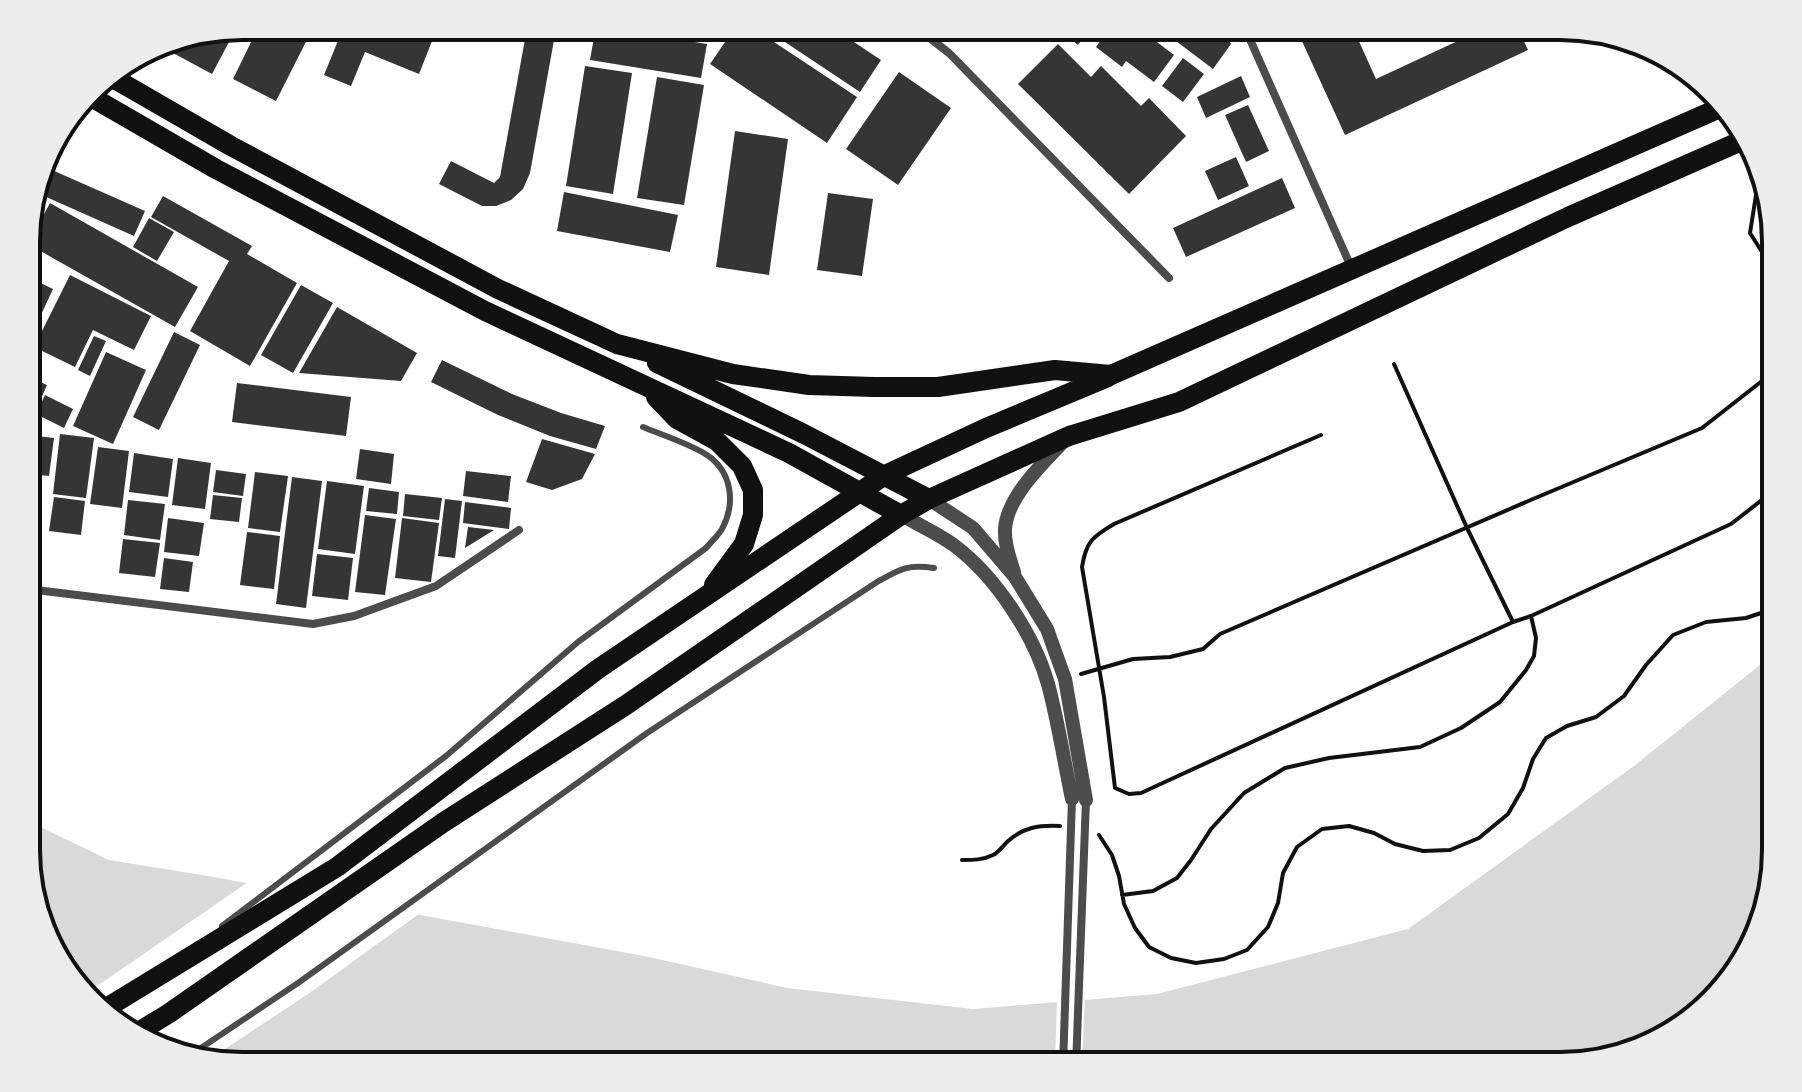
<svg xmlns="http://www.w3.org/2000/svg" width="1802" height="1092" font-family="'Nunito Sans',sans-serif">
  <rect width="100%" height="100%" fill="#fff"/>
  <path fill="#d9d9d9" d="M1776,652v211l-36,106 -73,68 -94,29h-1331l-119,-36 -61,-61 -34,-92v-56l81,39 99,16 441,81 138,31 186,21 184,-15 251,-65 226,-163z"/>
  <path fill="#fff" d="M251,880l172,31 -115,83 -95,63 -90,-27 -38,-38 18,-10z
    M1085,995l-3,71h-27l2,-68z"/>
  <path fill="#353535" d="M259,26h55l-38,75 -43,-22z
    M344,26h24l34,14 5,-14h31l-19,48 -54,-22 -14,34 -27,-11z
    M526,26h28l2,3 -26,144 -7,16 -12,11 -15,6h-14l-43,-22 12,-23 43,22 6,-6 27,-149z
    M596,26l111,18 -6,34 -111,-18z
    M644,26h82l-11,14 -71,-12z
    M736,26h14l107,71 -30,46 -117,-79z
    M761,26h69l51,34 -21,32z
    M1055,26h37l-14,19z
    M1111,26h25l38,29 -20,27 -28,-21 -4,6 -26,-20z
    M1187,26h35l9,18 -18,25 -37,-28z
    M1295,26h57l24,53 101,-47 -2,-6h42l11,24 -183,85z
    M237,27l-25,47 -39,-21 8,-15z
    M1058,44l33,33 10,-11 40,40 8,-8 37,38 -57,58 -111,-110z
    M1183,58l21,16 -21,28 -21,-16z
    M585,66l47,7 -19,121 -47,-8z
    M899,72l52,36 -53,77 -52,-36z
    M1241,76l9,21 -44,21 -9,-21z
    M657,77l47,8 -20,120 -47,-7z
    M1248,105l21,46 -23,11 -21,-47z
    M735,131l53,8 -19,136 -53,-8z
    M60,132l7,2 -11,25 -10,-4 3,-9z
    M1236,157l13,29 -31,14 -13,-29z
    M43,166l102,45 -11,25 -99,-44z
    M1282,178l13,30 -109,49 -13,-29z
    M564,192l114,23 -8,37 -113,-21z
    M828,193l45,6 -11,77 -45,-6z
    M163,196l89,50 -5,8 50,29 -47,83 -60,-35 39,-70 -78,-44z
    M50,203l148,84 -23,40 -147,-83z
    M149,218l25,14 -17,29 -24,-14z
    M70,275l81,41 -17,34 -41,-20 -18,37 -41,-20z
    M28,277l25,12 -20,43 -5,-2z
    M301,285l32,18 -40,70 -32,-18z
    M337,307l80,46 -16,28 -102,-8z
    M174,332l26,13 -41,85 -26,-13z
    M94,336l12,5 -16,35 -12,-6z
    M106,352l40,18 -33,74 -40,-18z
    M442,360l70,34 49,19 44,13 -9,23 -46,-13 -52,-21 -67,-33z
    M29,377l18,8 -15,34 -4,-2z
    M237,383l114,14 -5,39 -114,-14z
    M45,395l28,14 -9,19 -28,-14z
    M60,434l34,4 -8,60 -33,-4z
    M28,435l26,3 -5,38 -21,-2z
    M542,439l53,15 -13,25 -30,11 -26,-8z
    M98,447l31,4 -7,57 -32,-4z
    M360,449l34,5 -3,30 -35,-5z
    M134,453l39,6 -5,38 -39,-5z
    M178,458l33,5 -6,46 -33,-4z
    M216,470l30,4 -3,22 -30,-4z
    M466,471l45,5 -3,26 -45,-6z
    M255,472l33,4 -8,56 -32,-4z
    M292,477l30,4 -16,127 -30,-4z
    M327,481l37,5 -9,68 -37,-5z
    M369,488l30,4 -2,22 -31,-3z
    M405,494l37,4 -3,22 -36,-4z
    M213,495l29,3 -3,24 -29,-3z
    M54,497l31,4 -4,34 -32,-4z
    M445,499l17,2 -7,57 -17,-2z
    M128,500l37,4 -5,36 -36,-5z
    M465,502l46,6 -2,21 -46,-6z
    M365,515l31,4 -11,76 -30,-3z
    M168,518l36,5 -5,33 -35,-4z
    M402,518l37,5 -8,59 -36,-4z
    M468,527l26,3 -29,18z
    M247,532l33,4 -6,53 -34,-4z
    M28,536l14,2 -4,30 -10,-2z
    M123,539l37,4 -5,34 -36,-4z
    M317,554l36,4 -5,42 -36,-4z
    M164,558l29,4 -4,30 -29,-3z"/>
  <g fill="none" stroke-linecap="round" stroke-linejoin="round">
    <path stroke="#111" stroke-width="4" d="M1756,195l-6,38 12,19 14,6
      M1394,364l73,164 46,94
      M1321,435l-207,89c-22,13 -28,18 -32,43l22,130 11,91 14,6 12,-1 372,-171 18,-6 200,-92 45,-35
      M1081,674l52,-15 37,-2 33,-8 17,-15 313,-135 169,-71 74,-58
      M1099,835l13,20 7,21 5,28 11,24 14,19 22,11 25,5 28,-4 23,-9 21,-23 10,-24 5,-30 14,-26 25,-18 27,-3 25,7 21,11 28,7 27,-1 29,-12 29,-24 15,-26 10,-29 13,-21 21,-12 29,-9 28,-21 22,-31 27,-30 33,-13 40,-4 30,-10
      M962,860c11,0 21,0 31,-5 6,-3 9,-8 14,-13 16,-15 32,-17 53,-16
      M1122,895l31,-4 24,-13 14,-18 20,-31 33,-36 41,-25 44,-10 91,-11 41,-19 39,-26 26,-32 8,-14 2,-18 -5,-22"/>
    <path stroke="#4c4c4c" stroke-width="6" d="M222,926l224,-170 132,-114 128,-94c5,-6 12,-12 16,-19 14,-26 10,-57 -15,-74 -17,-11 -45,-20 -64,-28
      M195,1052l103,-69 349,-250 230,-151c23,-13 30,-18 57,-14"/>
    <path stroke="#4c4c4c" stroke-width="8" d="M914,26l35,27 220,225
      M1244,26l108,243
      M28,589l285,35 41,-8 82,-30 83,-56
      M1063,1066l9,-267
      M1076,1066l10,-266"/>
    <path stroke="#4c4c4c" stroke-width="14" d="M929,499l44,29 42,49 32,52 18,50 21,121
      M901,515c18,10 38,19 54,31 41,31 79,89 93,138 10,37 16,77 24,115
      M1014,572c-4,-13 -10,-28 -9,-43 2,-32 37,-65 58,-87"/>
    <path stroke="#111" stroke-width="20" d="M108,75l123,71 267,143 119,55 116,30 76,11 65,2h64l117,-17 56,5 611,-268
      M88,95l128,74 269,142 304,142 112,62
      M657,363l147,71 125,65
      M656,397l21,22 40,22 25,25 11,24v25l-9,29 -30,41
      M103,1010l234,-143 261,-198 287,-194 101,-47 122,-51
      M135,1034l33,-20 276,-192 182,-117 275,-190 28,-16 140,-63 110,-34 389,-185 180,-79"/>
  </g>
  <path d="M0 0H1802V1092H0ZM242 40H1560A202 202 0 0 1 1762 242V850A202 202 0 0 1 1560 1052H242A202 202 0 0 1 40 850V242A202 202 0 0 1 242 40Z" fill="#ececec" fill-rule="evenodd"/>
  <path fill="none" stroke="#111" stroke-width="4" d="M242 40H1560A202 202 0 0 1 1762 242V850A202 202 0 0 1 1560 1052H242A202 202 0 0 1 40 850V242A202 202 0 0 1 242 40Z"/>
</svg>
